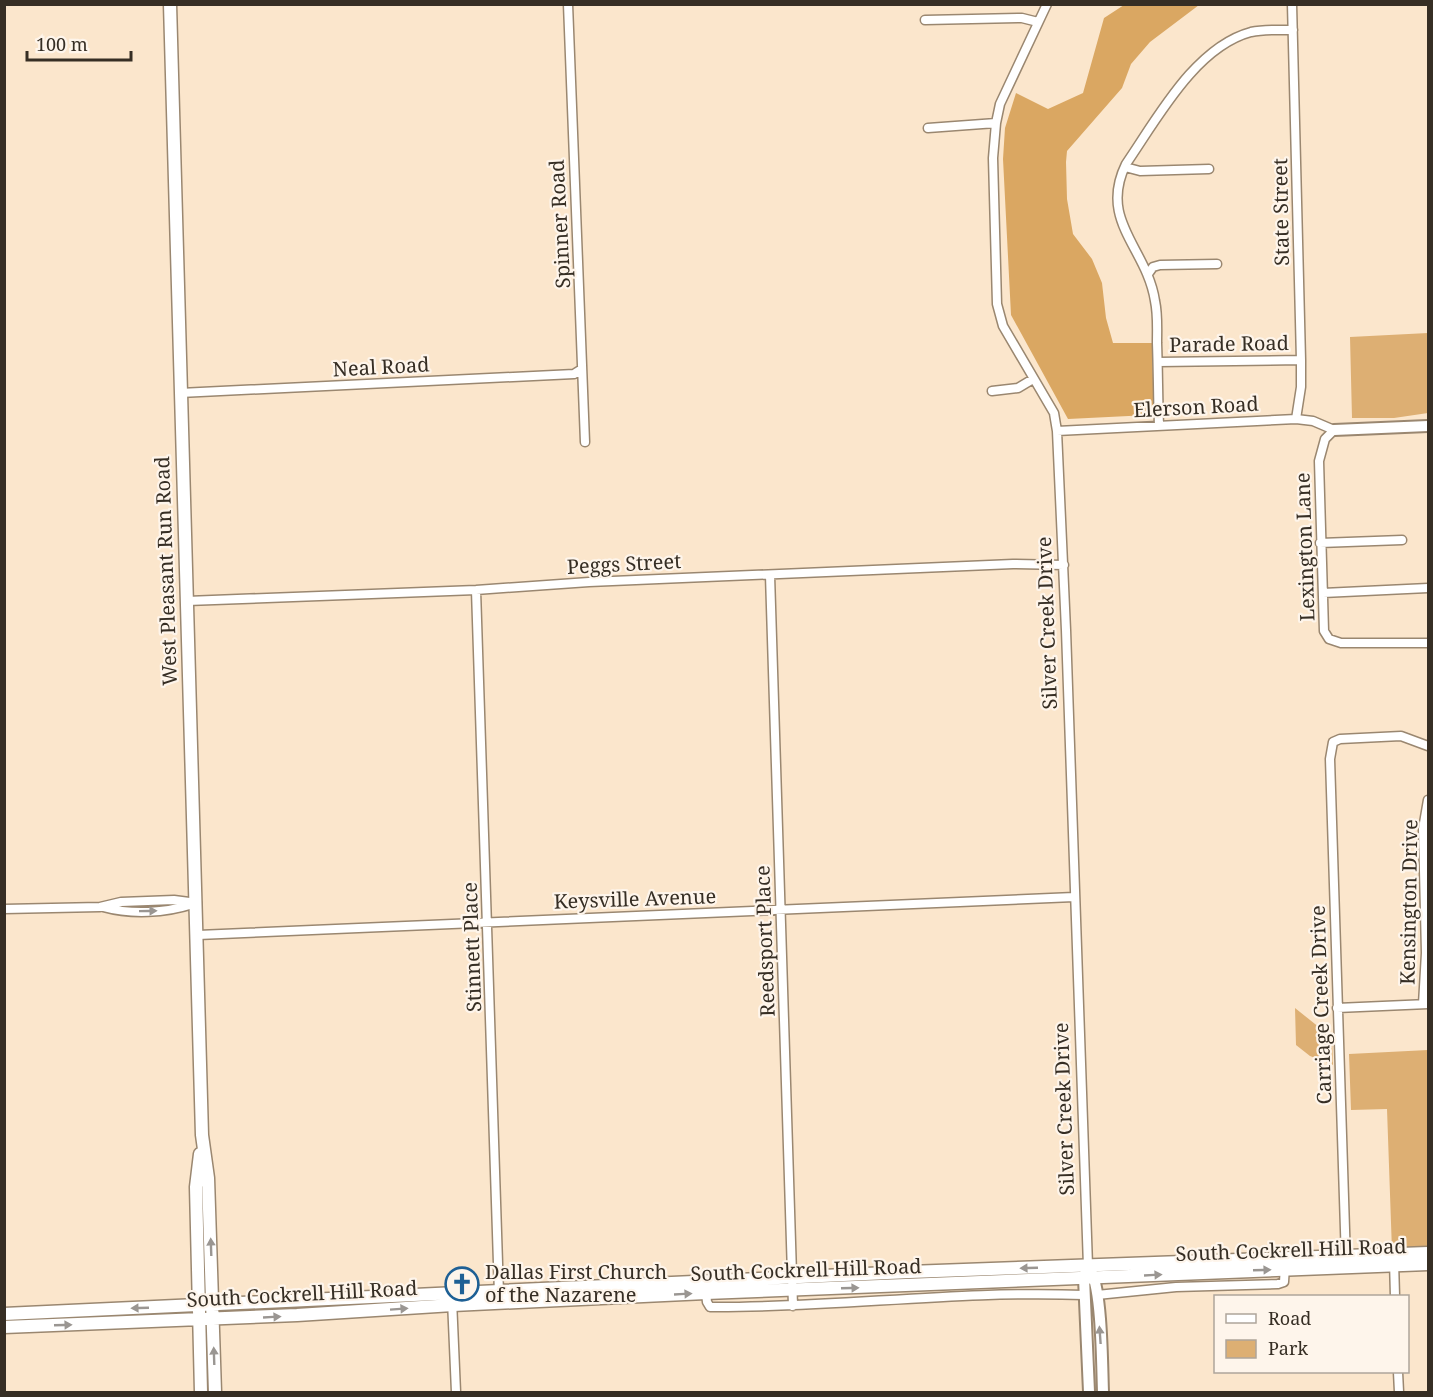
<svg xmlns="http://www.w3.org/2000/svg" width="1433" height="1397" font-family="'Noto Serif',serif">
  <rect width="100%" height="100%" fill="#fbe6cc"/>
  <path fill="#ddaf73" d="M1428,333v80l-34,5h-42l-2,-81z
    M1295,1008l30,24 7,3 1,30 -23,-9 -14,-11z
    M1428,1050v200l-36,1 -5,-142 -36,1 -2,-56z"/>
  <path fill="#daa762" d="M1124,5h75l-49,37 -19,22 -9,24 -55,63 -1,11 1,37 6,35 19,25 10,24 4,35 7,25h39l2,67 -5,5 -81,4 -57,-104 -8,-156 2,-31 11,-35 32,16 35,-16 21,-75z"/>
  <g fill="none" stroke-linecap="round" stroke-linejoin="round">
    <defs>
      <path id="minor" d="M568,4l17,438
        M1047,4l-47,100 -4,19 -3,35 4,146 6,22 51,87 3,18 9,199 22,636
        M1292,4l9,356v27l-5,32
        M925,20l97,-2 16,4
        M928,128l68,-5
        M1125,167l15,4 69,-2
        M1148,274l5,-7 7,-2 57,-1
        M1158,362l143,-2
        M992,391l26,-3 15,-9
        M180,393l394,-19 8,-5
        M1159,426c-1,-28 -1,-56 -2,-83 0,-14 1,-28 -2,-42 -8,-53 -57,-80 -29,-137 31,-45 69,-117 125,-132 14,-3 28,-2 42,-2
        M1057,431l239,-12 17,2 21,9 -9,9 -6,22 5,170 5,8 12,4h87
        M1320,543l82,-3
        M770,575l23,731
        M476,590l23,704
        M1323,593l105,-5
        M187,601l289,-11 113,-8 424,-18 51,1
        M103,907c29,8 62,6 90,-3
        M4,909l96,-2 21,-5 53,-2 23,3
        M198,935l876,-38
        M1423,1004l3,-51 -3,-124 5,-29
        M1337,1008l91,-4
        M1346,1261l-16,-502 3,-17 7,-3 61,-3 27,10
        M1394,1261l1,35
        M706,1293l1,9 3,5c125,1 249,-17 374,-12
        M1097,1295l79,-8 102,-3 6,-2 1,-16
        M452,1300l4,92
        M1398,1372l1,20"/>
      <path id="tertiary" d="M1334,430l94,-4
        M1086,1270l-2,8 5,114
        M1091,1271c11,21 11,95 12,121"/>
      <path id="secondary" d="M170,4l32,1131 6,43 7,214
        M200,1154l-4,33 5,205
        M4,1314l905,-42 519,-19
        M4,1327l293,-12 156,-10 253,-12 722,-29"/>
    </defs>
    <use href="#minor" stroke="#9a8770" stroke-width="11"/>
    <use href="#tertiary" stroke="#9a8770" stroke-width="14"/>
    <use href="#secondary" stroke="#9a8770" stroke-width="15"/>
    <use href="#minor" stroke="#fff" stroke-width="8"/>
    <use href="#tertiary" stroke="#fff" stroke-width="10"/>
    <use href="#secondary" stroke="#fff" stroke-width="12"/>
  </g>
  <defs><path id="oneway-solid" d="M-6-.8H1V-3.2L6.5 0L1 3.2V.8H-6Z" transform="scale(1.5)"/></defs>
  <g fill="#9a9692">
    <use href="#oneway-solid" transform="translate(148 911) rotate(-1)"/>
    <use href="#oneway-solid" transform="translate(211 1247) rotate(-92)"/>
    <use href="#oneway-solid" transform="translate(1029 1268) rotate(178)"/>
    <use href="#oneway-solid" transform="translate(1262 1270) rotate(-2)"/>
    <use href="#oneway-solid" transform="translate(1153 1275) rotate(-3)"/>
    <use href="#oneway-solid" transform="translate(850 1288) rotate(-2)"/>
    <use href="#oneway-solid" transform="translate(683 1294) rotate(-3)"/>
    <use href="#oneway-solid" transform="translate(140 1308) rotate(178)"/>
    <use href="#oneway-solid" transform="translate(399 1309) rotate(-4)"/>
    <use href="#oneway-solid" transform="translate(272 1317) rotate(-3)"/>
    <use href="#oneway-solid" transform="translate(63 1325) rotate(-2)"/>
    <use href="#oneway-solid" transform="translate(1100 1335) rotate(-94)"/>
    <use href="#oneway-solid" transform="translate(214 1356) rotate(-92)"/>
  </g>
  <defs>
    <symbol id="church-ring" viewBox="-11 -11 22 22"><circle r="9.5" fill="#fef5eb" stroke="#1e6095" stroke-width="1.5"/><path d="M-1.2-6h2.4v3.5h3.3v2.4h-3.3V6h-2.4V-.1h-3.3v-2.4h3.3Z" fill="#1e6095"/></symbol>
  </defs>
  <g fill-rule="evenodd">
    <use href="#church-ring" x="443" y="1265" width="38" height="38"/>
  </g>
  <g text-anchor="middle" stroke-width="4.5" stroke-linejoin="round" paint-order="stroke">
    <g font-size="20" fill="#362e24" stroke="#fef5eb">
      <text transform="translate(1281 212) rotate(-91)" y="7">State Street</text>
      <text transform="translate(560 224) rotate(-93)" y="7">Spinner Road</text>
      <text transform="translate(1229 344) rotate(-1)" y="7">Parade Road</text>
      <text transform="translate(381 367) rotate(-3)" y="7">Neal Road</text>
      <text transform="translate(1196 407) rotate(-3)" y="7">Elerson Road</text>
      <text transform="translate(1305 547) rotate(-92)" y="7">Lexington Lane</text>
      <text transform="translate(624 564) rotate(-3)" y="7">Peggs Street</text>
      <text transform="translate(166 571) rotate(-92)" y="7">West Pleasant Run Road</text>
      <text transform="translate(1047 623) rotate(-92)" y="7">Silver Creek Drive</text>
      <text transform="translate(635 899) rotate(-2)" y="7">Keysville Avenue</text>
      <text transform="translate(1409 902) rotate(-89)" y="7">Kensington Drive</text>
      <text transform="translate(765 941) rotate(-92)" y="7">Reedsport Place</text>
      <text transform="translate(472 947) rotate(-92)" y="7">Stinnett Place</text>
      <text transform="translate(1321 1005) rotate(-92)" y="7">Carriage Creek Drive</text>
      <text transform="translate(1064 1109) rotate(-92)" y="7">Silver Creek Drive</text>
      <text transform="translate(1291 1250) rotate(-2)" y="7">South Cockrell Hill Road</text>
      <text transform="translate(806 1270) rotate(-2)" y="7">South Cockrell Hill Road</text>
      <text transform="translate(302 1294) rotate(-3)" y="7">South Cockrell Hill Road</text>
    </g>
    <g font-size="20" fill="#362e24" stroke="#fef5eb" text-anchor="start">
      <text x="485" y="1279">Dallas First Church<tspan x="485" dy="23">of the Nazarene</tspan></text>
    </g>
  </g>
  <rect width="1433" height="1397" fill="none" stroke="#362e24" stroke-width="12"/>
  <rect x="1214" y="1295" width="195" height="78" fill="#fef5eb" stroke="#aea59b" stroke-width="1.5"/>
  <rect x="1226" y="1314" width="30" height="9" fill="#ffffff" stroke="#aea59b" stroke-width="1.5"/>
  <text x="1268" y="1325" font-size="18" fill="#362e24">Road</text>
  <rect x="1226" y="1340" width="30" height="18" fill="#ddaf73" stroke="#aea59b" stroke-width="1.5"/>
  <text x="1268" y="1355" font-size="18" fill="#362e24">Park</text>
  <path d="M27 51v9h104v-9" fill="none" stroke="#362e24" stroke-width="3"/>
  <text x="36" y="51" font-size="18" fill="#362e24" stroke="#fef5eb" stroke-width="4.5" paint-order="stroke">100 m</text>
</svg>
